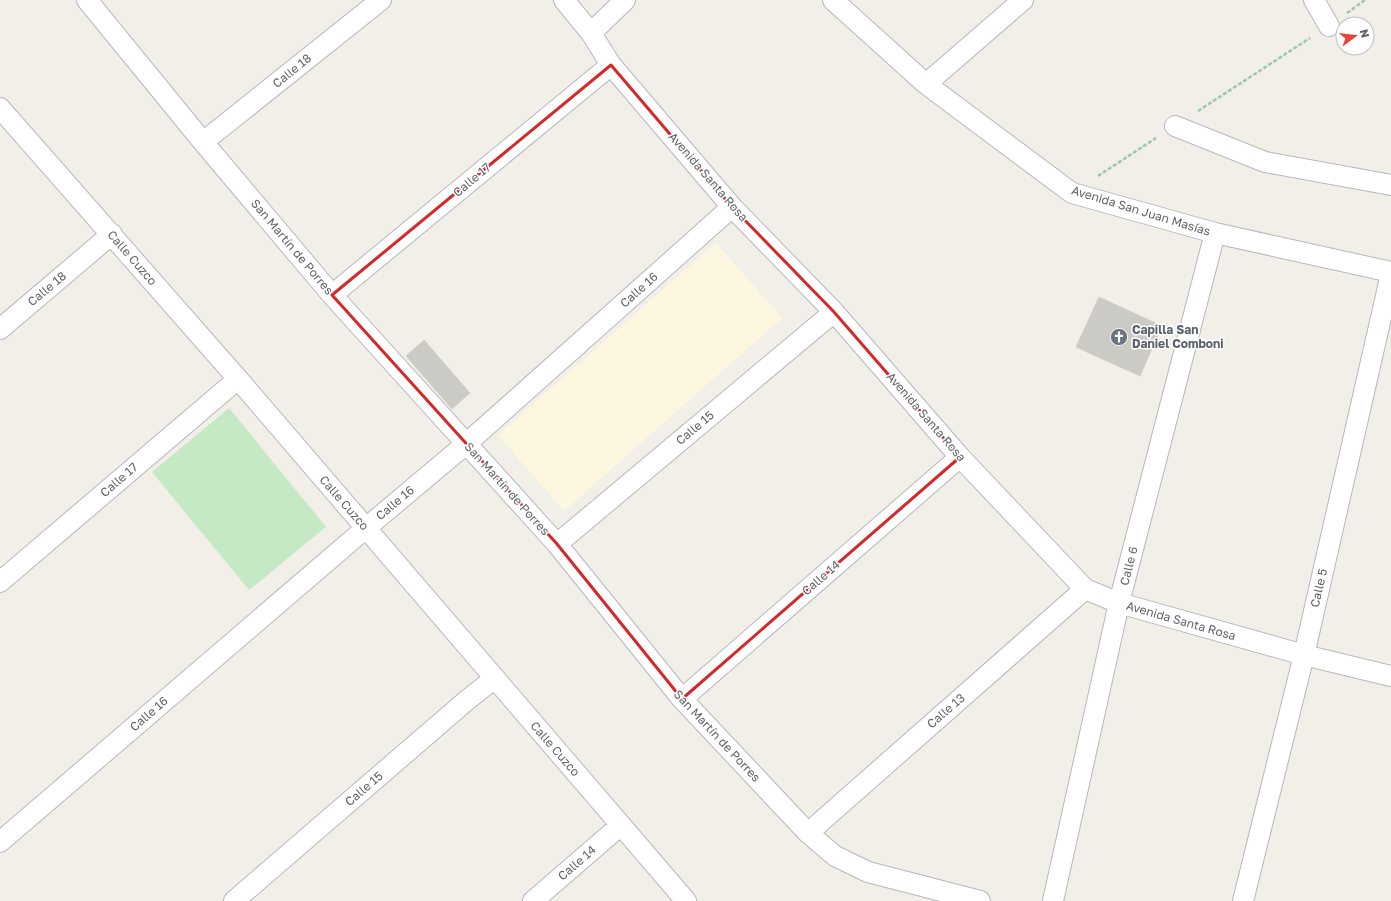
<svg xmlns="http://www.w3.org/2000/svg" width="1391" height="901" font-family="'Golos Text',sans-serif">
  <rect width="100%" height="100%" fill="#f1efe8"/>
  <path fill="#fef7e0" d="M716,243l66,75 -218,193 -66,-76z"/>
  <path fill="#c5e8c5" d="M229,408l97,119 -77,63 -97,-118z"/>
  <path fill="#cccac5" stroke="#d6d1c6" d="M1099,297l63,29 -22,50 -64,-29z
    M424,340l46,53 -18,16 -46,-53z"/>
  <g fill="none" stroke-linecap="round" stroke-linejoin="round">
    <defs>
      <path id="minor" d="M87,0l116,142 129,153 225,249 125,155 126,134 27,23 33,16 112,29
        M564,0l27,33 20,32 121,142 102,105 126,145 125,132 34,14 185,52 87,21
        M833,0l93,84 146,109 143,40 176,39
        M1314,0l15,26
        M591,33l34,-33
        M926,84l97,-84
        M0,108l238,271 448,522
        M1175,126l90,36 126,23
        M203,142l178,-142
        M332,295l279,-230
        M0,329l112,-95
        M557,544l277,-232
        M0,582l238,-203
        M682,699l278,-242
        M808,833l277,-244
        M0,842l366,-314 100,-84 266,-237
        M234,901l232,-200 29,-23
        M533,901l88,-76
        M1053,901l66,-298 96,-370
        M1243,901l61,-246 87,-381"/>
    </defs>
    <use href="#minor" stroke="#b5b8bc" stroke-width="22"/>
    <path stroke="#9cc7a9" stroke-width="2.5" stroke-dasharray="4 2" stroke-linecap="butt" d="M1347,13l18,-13
      M1198,111l112,-73
      M1098,176l58,-38"/>
    <use href="#minor" stroke="#fff" stroke-width="20"/>
  </g>
  <path fill="none" stroke="#d62828" stroke-width="3" stroke-linejoin="round" d="M611,65l121,142 102,105 126,145 -278,242 -125,-155 -225,-249z"/>
  <defs>
    <symbol id="church-disc" viewBox="-11 -11 22 22"><circle r="9.5" fill="#6b7280" stroke="#fff"/><path d="M-1.2-6h2.4v3.5h3.3v2.4h-3.3V6h-2.4V-.1h-3.3v-2.4h3.3Z" fill="#fff"/></symbol>
  </defs>
  <g fill-rule="evenodd">
    <use href="#church-disc" x="1109" y="327" width="20" height="20"/>
  </g>
  <g text-anchor="middle" stroke-width="3" stroke-linejoin="round" paint-order="stroke">
    <g font-size="12" fill="#5f6368" stroke="#fff">
      <text transform="translate(292 71) rotate(-39)" y="4">Calle 18</text>
      <text transform="translate(708 177) rotate(49)" y="4">Avenida Santa Rosa</text>
      <text transform="translate(472 180) rotate(-40)" y="4">Calle 17</text>
      <text transform="translate(1141 211) rotate(17)" y="4">Avenida San Juan Masías</text>
      <text transform="translate(292 247) rotate(50)" y="4">San Martín de Porres</text>
      <text transform="translate(132 258) rotate(49)" y="4">Calle Cuzco</text>
      <text transform="translate(47 289) rotate(-40)" y="4">Calle 18</text>
      <text transform="translate(639 290) rotate(-42)" y="4">Calle 16</text>
      <text transform="translate(926 417) rotate(49)" y="4">Avenida Santa Rosa</text>
      <text transform="translate(695 428) rotate(-40)" y="4">Calle 15</text>
      <text transform="translate(119 480) rotate(-41)" y="4">Calle 17</text>
      <text transform="translate(507 489) rotate(48)" y="4">San Martín de Porres</text>
      <text transform="translate(344 503) rotate(49)" y="4">Calle Cuzco</text>
      <text transform="translate(395 503) rotate(-40)" y="4">Calle 16</text>
      <text transform="translate(1129 566) rotate(-76)" y="4">Calle 6</text>
      <text transform="translate(821 578) rotate(-41)" y="4">Calle 14</text>
      <text transform="translate(1319 588) rotate(-77)" y="4">Calle 5</text>
      <text transform="translate(1181 621) rotate(16)" y="4">Avenida Santa Rosa</text>
      <text transform="translate(946 711) rotate(-41)" y="4">Calle 13</text>
      <text transform="translate(149 714) rotate(-41)" y="4">Calle 16</text>
      <text transform="translate(717 736) rotate(47)" y="4">San Martín de Porres</text>
      <text transform="translate(555 749) rotate(49)" y="4">Calle Cuzco</text>
      <text transform="translate(364 789) rotate(-41)" y="4">Calle 15</text>
      <text transform="translate(577 863) rotate(-41)" y="4">Calle 14</text>
    </g>
    <g font-size="12" font-weight="bold" fill="#5b616d" stroke="#fff" text-anchor="start">
      <text x="1132" y="334">Capilla San<tspan x="1132" dy="14">Daniel Comboni</tspan></text>
    </g>
  </g>
  <g transform="translate(1355 36) rotate(75)"><circle r="19" fill="#ffffff" stroke="#bfc1c3"/>
  <path d="M0-3L7 15L0 10L-7 15Z" fill="#ea4335"/>
  <text y="-6" font-size="11" font-weight="bold" text-anchor="middle" fill="#5f6368">N</text>
  </g>
</svg>
